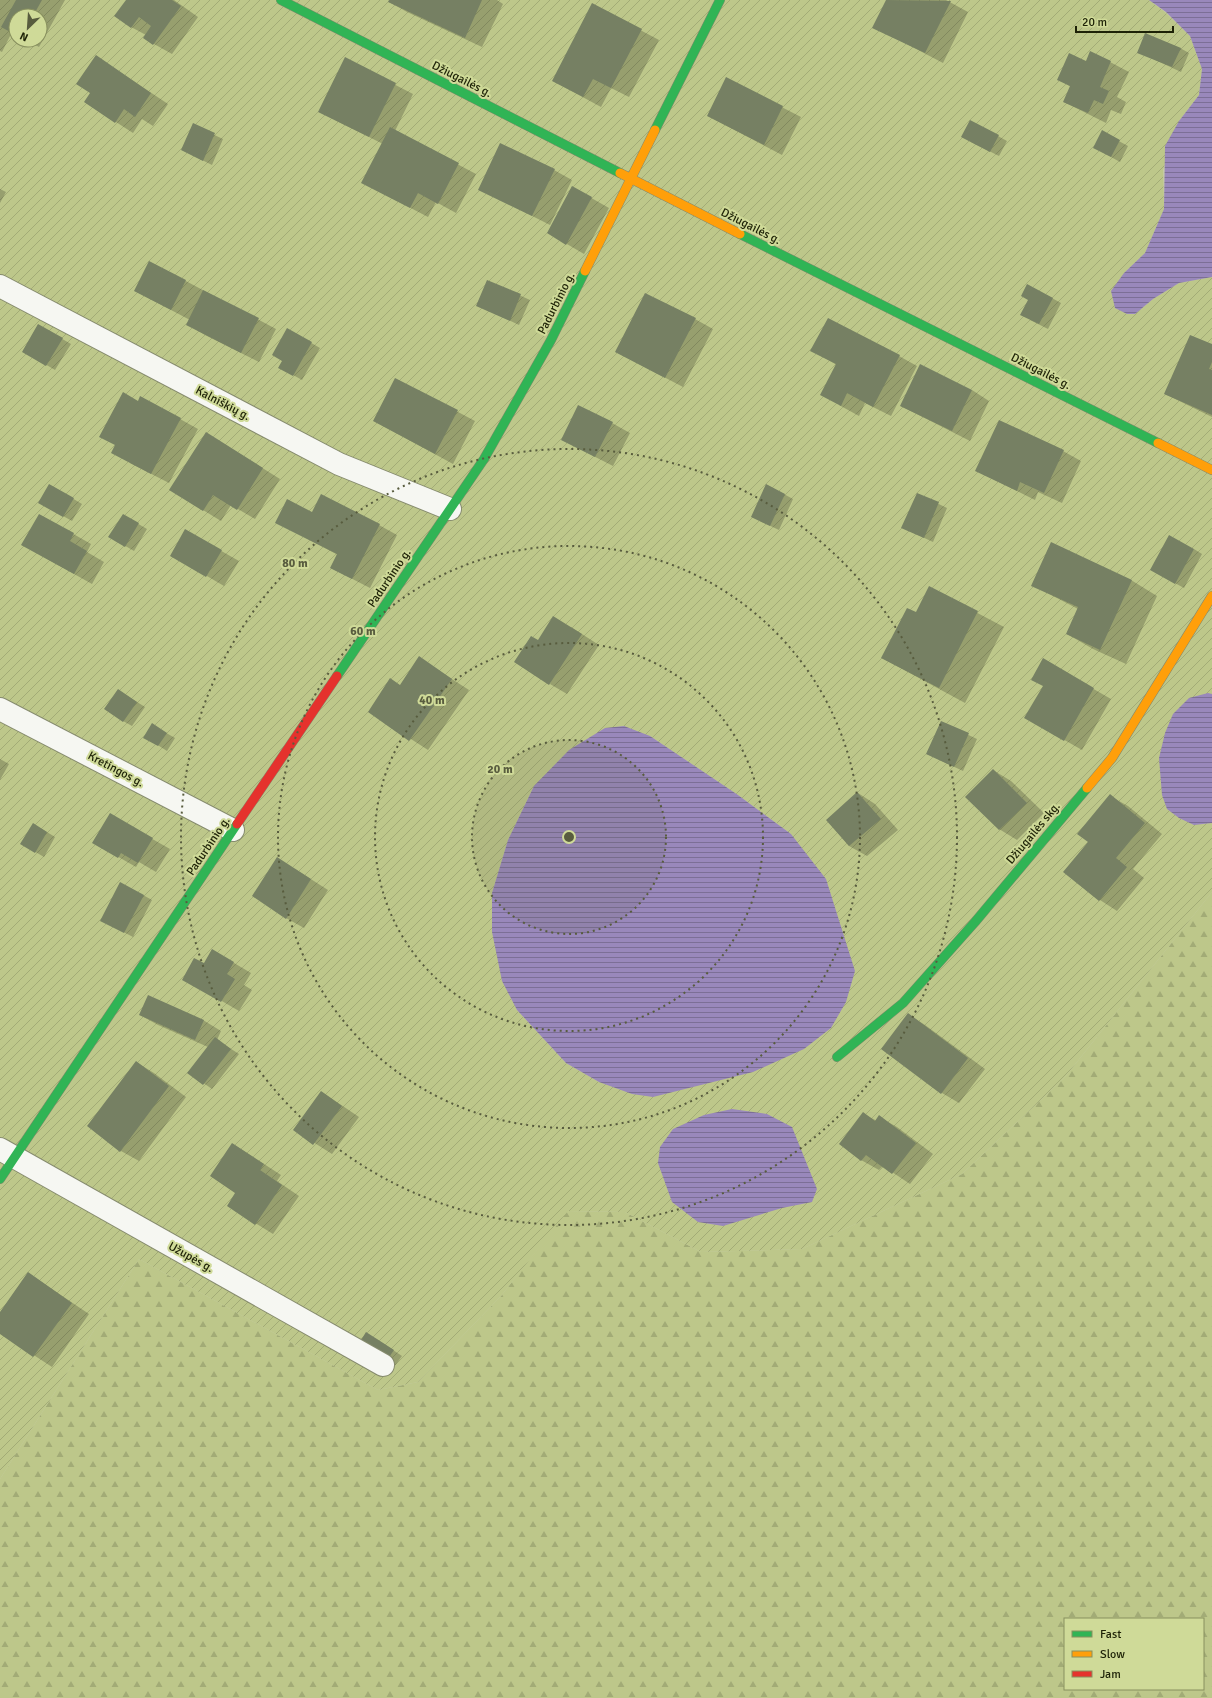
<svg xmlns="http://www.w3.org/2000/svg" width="1212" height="1698" font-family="Signika,sans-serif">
  <defs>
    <pattern id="forest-firs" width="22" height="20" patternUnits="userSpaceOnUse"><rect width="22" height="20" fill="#bdc78a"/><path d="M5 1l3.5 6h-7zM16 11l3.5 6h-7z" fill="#a2ab76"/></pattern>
    <pattern id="garden-furrows" width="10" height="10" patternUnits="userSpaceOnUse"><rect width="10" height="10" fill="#bdc78a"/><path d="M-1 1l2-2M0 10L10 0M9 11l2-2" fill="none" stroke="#a2ab76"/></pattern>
    <pattern id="water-rules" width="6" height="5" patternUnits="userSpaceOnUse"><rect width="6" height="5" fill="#98b"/><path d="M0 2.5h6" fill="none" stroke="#7c6f96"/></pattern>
  </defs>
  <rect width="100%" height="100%" fill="#c5cba7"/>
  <path fill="url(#forest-firs)" fill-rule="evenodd" d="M1212,892v806h-1212v-219l139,-220 239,131 40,-8 83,-86 66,-85 58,1 76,40 101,-3 160,-75 103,-97zM1065,1619h138v70h-138z"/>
  <path fill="url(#garden-furrows)" fill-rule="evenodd" d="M0,0h1149l16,12 25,24 12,33 -3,26 -20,26 -16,49 1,39 -19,44 -21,20 11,41 18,-15 26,-16 33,-6v615l-147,185 -103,97 -160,75 -101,3 -76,-40 -57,-1 -67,85 -83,86 -40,8 -239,-131 -139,220zM16,16h24v24h-24zM650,736l88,59 53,39 -192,248 -33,-19 -49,-53 -25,-117 16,-53 26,-54z"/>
  <path fill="url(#water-rules)" d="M1149,0h63v277l-33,6 -26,16 -18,15h-8l-12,-6 -4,-17 13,-18 21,-20 19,-44 1,-63 14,-25 20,-26 3,-26 -12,-33 -24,-24z
    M1208,693l4,1v129l-18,2 -15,-7 -12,-9 -5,-14 -3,-37 6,-25 8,-19 16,-16z
    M624,726l26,10 88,59 53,39 35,45 29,92 -9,31 -15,26 -27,21 -51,23 -100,25 -21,-3 -33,-12 -33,-19 -49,-53 -15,-29 -10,-49v-39l16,-53 26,-54 35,-36 36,-22z
    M732,1109l35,5 25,13 25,62 -5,13 -30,6 -59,18 -25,-4 -26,-20 -14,-39 2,-16 13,-18 31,-14z"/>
  <path fill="#0003" d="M0,0h65l-26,47 -13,-7h14v-24h-24v18l-4,-2 -10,20 -2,-1z
    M127,0h47l24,17 -26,37 -18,-10 -10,-7 2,-2 -15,-8z
    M390,0h107l6,4 -21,43 -75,-35 -18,-10z
    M887,0h59l22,12 -25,51 -69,-36z
    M593,5l66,35 -30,57 -18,-9 -10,19 -48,-26z
    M1180,48l9,5 -8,19 -43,-20z
    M1091,52l38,20 -12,25 9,5 -5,12 -10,-4 -5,13 -42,-21 7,-15 -13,-8 28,-17z
    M96,56l72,48 -15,22 -11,-7 -9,14 -48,-31 6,-9z
    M345,59l68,35 -18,37 81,43 -20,39 -20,-11 -8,15 -48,-25 3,-48 -46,-23z
    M727,79l74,38 -19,38 -74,-39z
    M193,125l30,14 -11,26 -30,-15z
    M1102,132l26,14 -8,16 -18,-10z
    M998,136l9,5 -8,15 -28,-14z
    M554,170l18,10 -22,45 -71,-36z
    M572,187l37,21 -25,46 -36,-21z
    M0,189l6,3 -6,11z
    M150,262l126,67 -17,33 -54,-27 -18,-11 3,-4 -55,-29z
    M488,281l42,19 -11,25 -42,-20z
    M1028,285l33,18 -13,26 -18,-9z
    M695,319l18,10 -30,58 -67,-35z
    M38,325l33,19 -16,26 -32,-19z
    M287,329l33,19 -18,32 -23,-13 4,-7z
    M1212,346v71l-47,-23z
    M812,351l87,5 18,10 -26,50 -26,-13 -6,13 -20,-11 -2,-40z
    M396,379l79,42 -22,43 -79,-43z
    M972,390l17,11 -19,40 -69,-35z
    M138,402l42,17 18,10 -29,54 -39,-20z
    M612,423l18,10 -17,33 -51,-26z
    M224,444l56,35 -25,40 -24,-14 -10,16 -18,-11z
    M1063,451l18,10 -19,42 -24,-11 -3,8 -58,-29z
    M50,485l32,19 -10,17 -32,-18z
    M767,485l26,14 -14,31 -19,-9z
    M918,494l29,14 -14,34 -30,-14z
    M313,514l66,11 18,10 -27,53 -39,-20 7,-13 -62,-33z
    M40,515l51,29 -4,8 17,10 -12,22 -52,-29z
    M123,515l24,14 -13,22 -24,-14z
    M186,531l53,30 -15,25 -53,-31z
    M1194,549l8,5 -18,34 -24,-13z
    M1131,580l26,16 -31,68 -33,-15 -26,-15 11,-25 -46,-24z
    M930,588l74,39 -39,76 -83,-45 35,-45z
    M571,627l28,18 -32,49 -17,-10z
    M419,658l50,32 -41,60 -59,-38 32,-26z
    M1043,660l68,39 -29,51 -56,-32 18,-32z
    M118,690l27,17 -13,19 -9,-5z
    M941,722l36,17 -14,32 -36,-17z
    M161,730l14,8 -8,13 -22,-14z
    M0,759l9,5 -9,16z
    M993,770l18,11 33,32 -27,27 -18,-11z
    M858,793l17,11 23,26 -31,26 -18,-10 -22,-26z
    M1110,796l18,10 34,28 -29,35 11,9 -27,33 -17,-11 -35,-28 24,-30z
    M110,815l60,34 -14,23 -17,-10 -3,5 -42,-24z
    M42,829l13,8 -11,20 -22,-13z
    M295,869l33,21 -24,38 -18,-10z
    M143,895l9,5 -19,37 -23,-12z
    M212,950l39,23 -7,12 8,5 -13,21 -55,-32 20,-14z
    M908,1014l17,11 60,44 -26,34 -17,-10 -60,-44z
    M140,1015l63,5 18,11 -4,9 22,14 -27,35 -23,-16 19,-26 -50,-22z
    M136,1062l18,11 32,24 -47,64 -18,-10 -33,-25z
    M322,1092l37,25 -27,37 -38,-24z
    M864,1114l13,7 2,-4 18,10 36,27 -23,30 -27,-18 -4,4 -18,-10z
    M233,1144l48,31 -4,6 22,15 -26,38 -45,-28 8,-13z
    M28,1273l61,41 -37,53 -52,-34v-20z
    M375,1338l27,18 -8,11 -8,-5z"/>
  <path fill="#768063" d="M16,0h26l-9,16h-17v19l-15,-8z
    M126,0h46l9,6 -28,39 -10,-7 8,-12 -12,-9 -8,11 -17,-12z
    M389,0h93l-17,38 -77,-36z
    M886,0l65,1 -26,52 -53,-25z
    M592,3l50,26 -31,59 -18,-9 -10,18 -31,-16z
    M1145,33l36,15 -9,19 -35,-14z
    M1090,51l21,10 -11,26 9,4 -6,13 -9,-4 -6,13 -25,-11 7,-16 -13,-6 12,-27 17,8z
    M96,55l55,38 -16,24 -11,-8 -9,14 -31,-21 6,-9 -14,-9z
    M345,57l51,26 -27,54 -51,-25z
    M726,77l57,29 -19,39 -57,-29z
    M970,120l29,15 -9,17 -29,-15z
    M193,123l22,10 -12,28 -22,-11z
    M390,127l69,36 -21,41 -20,-11 -8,15 -49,-25z
    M1102,130l18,10 -9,17 -18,-9z
    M500,143l55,26 -23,47 -54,-26z
    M572,186l20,11 -26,48 -19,-12z
    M149,261l37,19 -15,30 -37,-19z
    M487,280l34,14 -11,27 -34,-15z
    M1027,284l26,14 -14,26 -19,-9 8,-15 -7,-4z
    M203,290l56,28 -18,35 -55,-28z
    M645,293l51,25 -31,60 -50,-26z
    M828,318l72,37 -27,52 -26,-14 -6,13 -21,-11 16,-31 -26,-13z
    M38,324l25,14 -17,28 -24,-14z
    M287,328l25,14 -19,34 -15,-8 4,-7 -10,-6z
    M1190,335l22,9v18l-3,7 3,1v45l-48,-21z
    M920,364l52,26 -20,41 -52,-25z
    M395,378l63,32 -23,44 -62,-33z
    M123,392l15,9 2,-5 41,22 -30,56 -40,-21 4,-8 -16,-8z
    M578,405l35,17 -18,35 -34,-17z
    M999,420l65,30 -20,43 -24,-11 -3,9 -42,-20z
    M206,432l57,36 -26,42 -24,-15 -10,16 -34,-21z
    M49,484l25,14 -11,19 -25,-14z
    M766,484l19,10 -15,32 -19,-9z
    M917,493l22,9 -15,36 -23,-10z
    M321,494l59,30 -28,55 -22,-11 7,-14 -62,-31 12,-24 25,13z
    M39,514l35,19 -4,8 17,10 -13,23 -53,-29z
    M123,514l16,9 -14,24 -17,-10z
    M185,529l37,21 -16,27 -36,-21z
    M1169,535l25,14 -19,35 -25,-14z
    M1051,542l81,38 -32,70 -34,-16 12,-27 -47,-21z
    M929,586l49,25 -39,77 -58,-30 26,-50 9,4z
    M553,616l29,18 -33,51 -35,-23 17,-26 7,4z
    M419,656l33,23 -43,62 -41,-29 22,-34 10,7z
    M1043,658l51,30 -30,53 -40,-23 19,-32 -12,-6z
    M118,689l19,13 -14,20 -19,-13z
    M941,721l28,12 -15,34 -28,-13z
    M152,723l15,10 -9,13 -15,-8z
    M993,769l34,34 -28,27 -34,-33z
    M857,792l24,27 -32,27 -23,-26z
    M1110,794l35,29 -29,35 11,9 -28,34 -36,-29 25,-30 -11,-8z
    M110,813l43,25 -15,25 -17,-10 -3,5 -26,-15z
    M33,823l14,9 -12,21 -15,-9z
    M277,857l34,22 -25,40 -34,-23z
    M120,882l24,13 -20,38 -24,-12z
    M212,949l22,13 -7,12 8,5 -14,23 -39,-22 12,-22 10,5z
    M148,995l56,25 -9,20 -56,-25z
    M908,1013l60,45 -27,36 -60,-45z
    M215,1037l16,12 -28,36 -16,-12z
    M136,1061l33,25 -49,66 -33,-26z
    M321,1091l21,15 -29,39 -20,-15z
    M863,1112l12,9 4,-6 37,28 -24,31 -26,-19 -5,6 -22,-17z
    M232,1143l32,21 -4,6 22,15 -27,40 -28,-19 8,-13 -25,-17z
    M28,1272l44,31 -39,54 -33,-23v-22z
    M366,1332l28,18 -9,13 -27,-18z"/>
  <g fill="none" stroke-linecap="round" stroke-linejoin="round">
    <defs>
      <path id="street" d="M0,286l339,178 111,45
        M0,709l233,121
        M0,1149l383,216"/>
      <path id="fast" d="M281,0l339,173
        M655,130l65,-130
        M740,234l418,209
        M337,676l147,-217 67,-119 34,-69
        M837,1057l66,-54 72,-81 112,-134
        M0,1179l237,-355"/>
      <path id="slow" d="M620,173l120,61
        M585,271l70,-141
        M1158,443l54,27
        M1087,788l25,-30 100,-162"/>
      <path id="jam" d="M237,824l100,-148"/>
    </defs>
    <use href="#street" stroke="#868b6e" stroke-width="24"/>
    <use href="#fast" stroke="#868b6e" stroke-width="10"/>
    <use href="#slow" stroke="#868b6e" stroke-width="10"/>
    <use href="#jam" stroke="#868b6e" stroke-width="10"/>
    <use href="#street" stroke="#f6f7f2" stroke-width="22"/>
    <use href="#fast" stroke="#30b455" stroke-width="9"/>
    <use href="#slow" stroke="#ff9f0a" stroke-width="9"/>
    <use href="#jam" stroke="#e5322d" stroke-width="9"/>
  </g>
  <circle cx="569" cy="837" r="97" fill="#585c3e" fill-opacity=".12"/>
  <g fill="none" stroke="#585c3e" stroke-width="2" stroke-dasharray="2 4">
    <circle cx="569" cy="837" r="97"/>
    <circle cx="569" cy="837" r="194"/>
    <circle cx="569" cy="837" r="291"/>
    <circle cx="569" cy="837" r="388"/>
  </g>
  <g text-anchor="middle" stroke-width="4" stroke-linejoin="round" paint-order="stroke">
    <g font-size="12" fill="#1d2106" stroke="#cfda98">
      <text transform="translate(462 79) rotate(27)" y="4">Džiugailės g.</text>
      <text transform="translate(751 226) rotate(27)" y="4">Džiugailės g.</text>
      <text transform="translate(556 303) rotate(-63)" y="4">Padurbinio g.</text>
      <text transform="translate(1041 371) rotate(27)" y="4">Džiugailės g.</text>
      <text transform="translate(223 403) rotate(28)" y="4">Kalniškių g.</text>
      <text transform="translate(389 578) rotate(-56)" y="4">Padurbinio g.</text>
      <text transform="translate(116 769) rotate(28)" y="4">Kretingos g.</text>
      <text transform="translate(1033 833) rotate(-50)" y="4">Džiugailės skg.</text>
      <text transform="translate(208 846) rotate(-56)" y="4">Padurbinio g.</text>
      <text transform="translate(191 1257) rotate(29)" y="4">Užupės g.</text>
    </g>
  </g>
  <circle cx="569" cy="837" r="6" fill="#585c3e" stroke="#cfda98" stroke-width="2"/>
  <g font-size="12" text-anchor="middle" font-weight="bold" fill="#585c3e" stroke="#cfda98" stroke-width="4" stroke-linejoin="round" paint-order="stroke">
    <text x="295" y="567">80 m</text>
    <text x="363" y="635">60 m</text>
    <text x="432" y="704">40 m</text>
    <text x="500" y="773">20 m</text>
  </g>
  <rect x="1064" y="1618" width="140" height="72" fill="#cfda98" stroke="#88905e"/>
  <rect x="1072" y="1631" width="20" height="6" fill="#30b455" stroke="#88905e"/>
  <text x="1100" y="1638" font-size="12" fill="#1d2106">Fast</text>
  <rect x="1072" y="1651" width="20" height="6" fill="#ff9f0a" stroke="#88905e"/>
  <text x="1100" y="1658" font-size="12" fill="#1d2106">Slow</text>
  <rect x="1072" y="1671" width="20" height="6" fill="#e5322d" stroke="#88905e"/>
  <text x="1100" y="1678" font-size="12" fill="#1d2106">Jam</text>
  <g transform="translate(28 28) rotate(205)"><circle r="19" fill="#cfda98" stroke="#88905e"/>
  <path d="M0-3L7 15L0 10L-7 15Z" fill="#585c3e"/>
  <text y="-6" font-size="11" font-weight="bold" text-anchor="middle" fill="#1d2106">N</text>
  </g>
  <path d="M1076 26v6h97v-6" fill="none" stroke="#1d2106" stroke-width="2"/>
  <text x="1082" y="26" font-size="12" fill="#1d2106" stroke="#cfda98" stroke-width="3" paint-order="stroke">20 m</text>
</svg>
